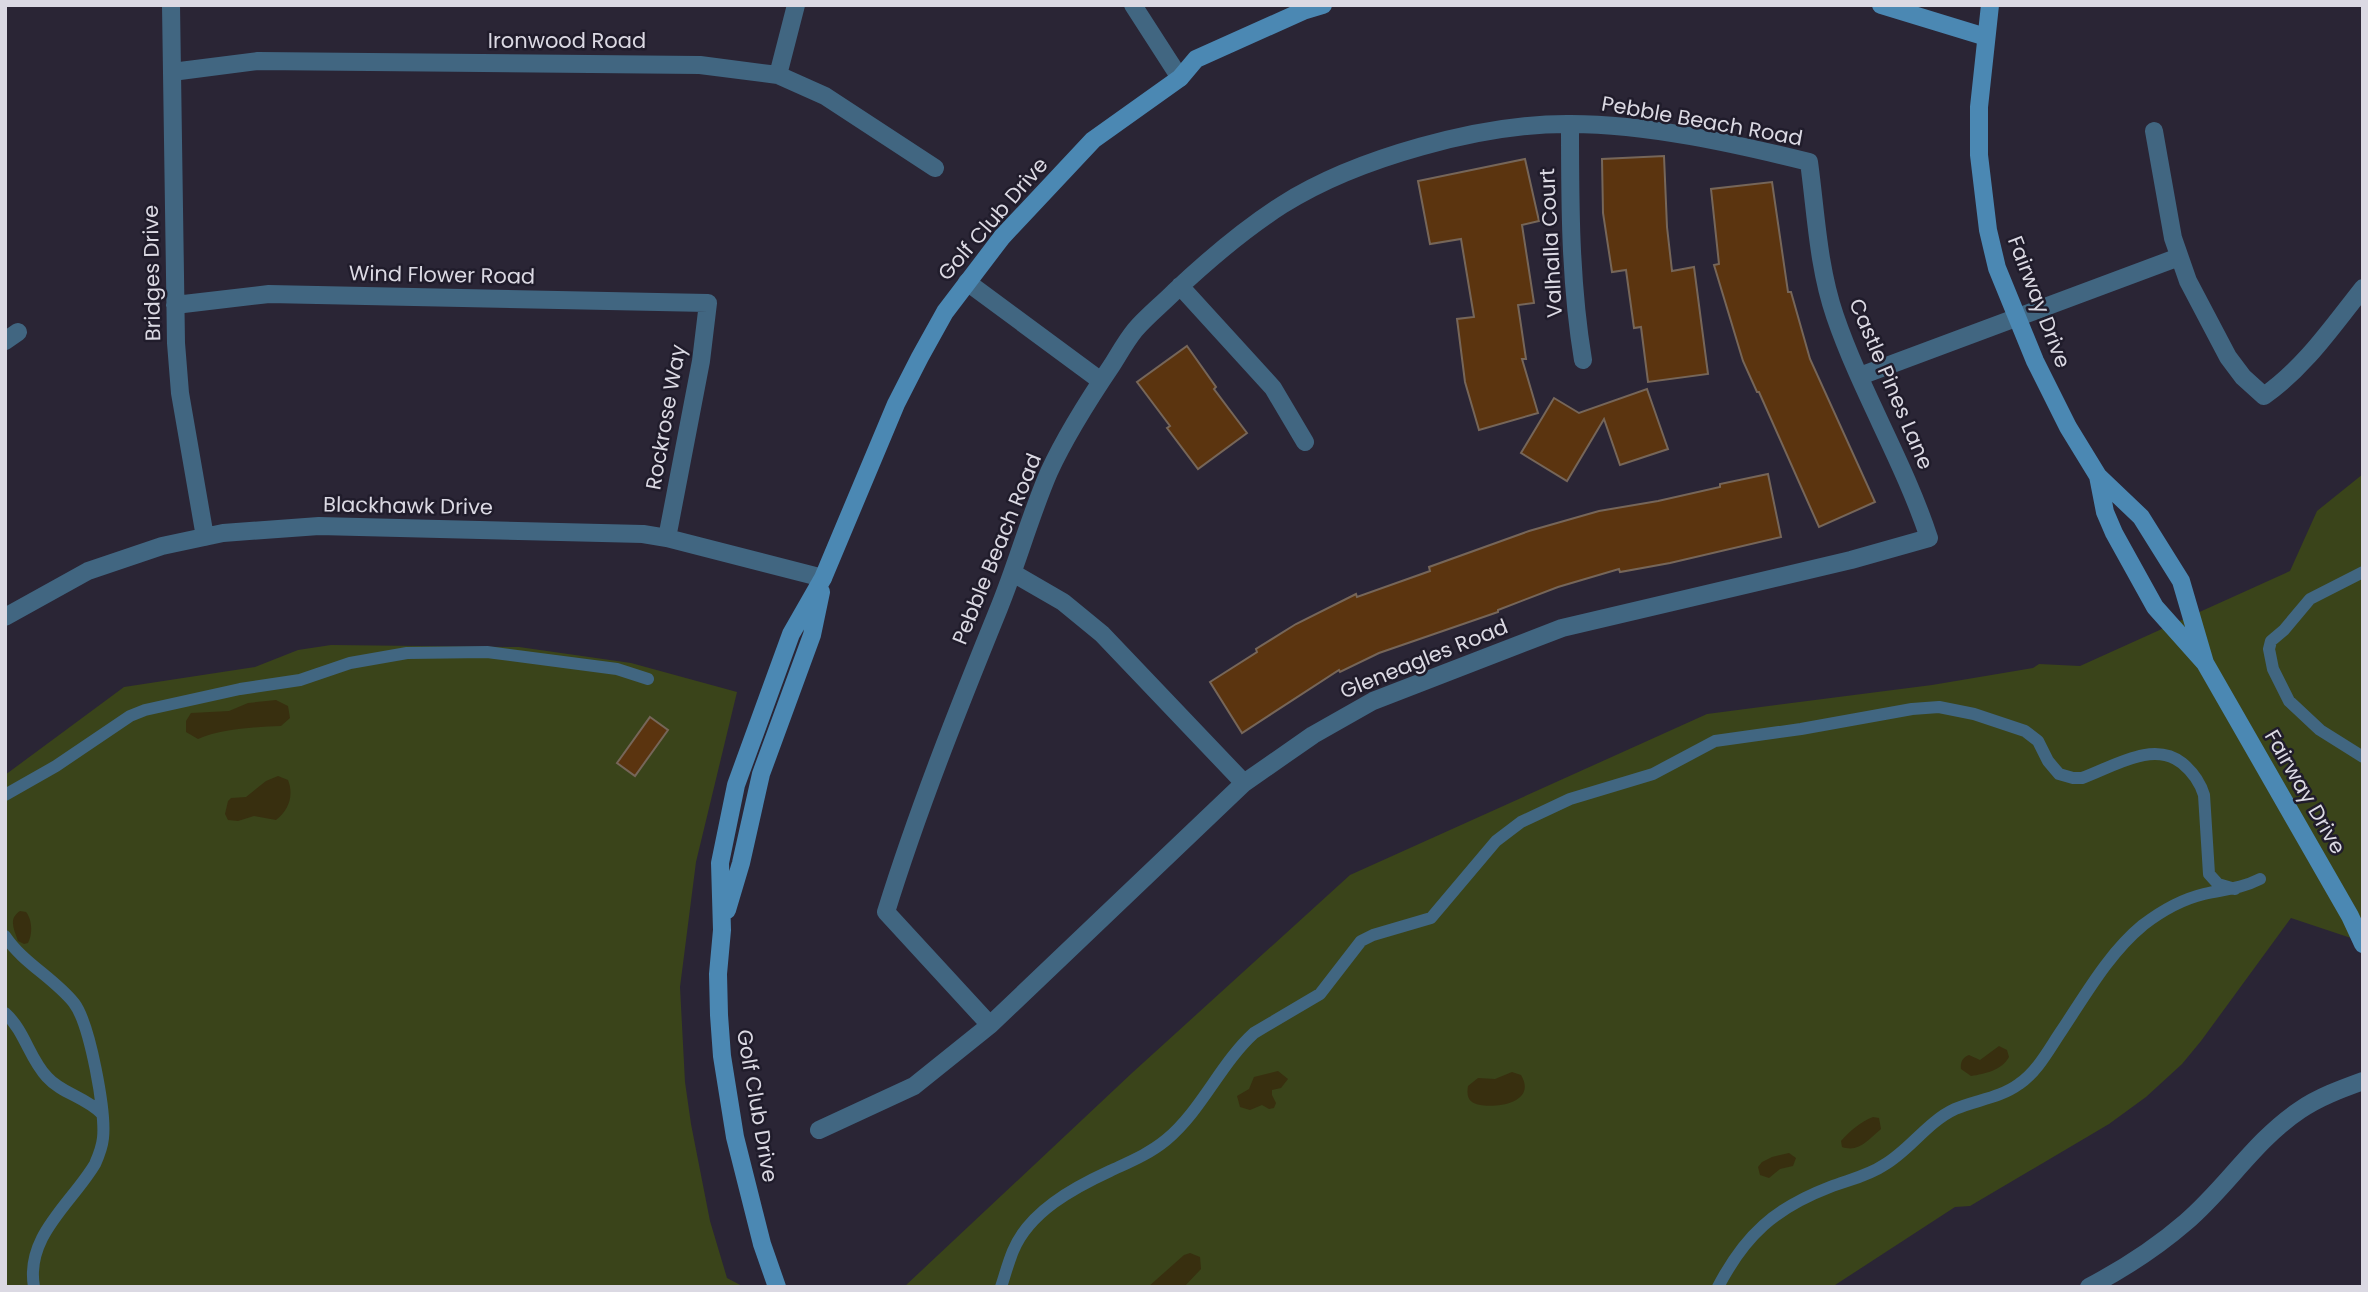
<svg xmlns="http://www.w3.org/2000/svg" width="2368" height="1292" font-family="Poppins,sans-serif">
  <rect width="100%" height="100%" fill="#2a2535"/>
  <path fill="#3a441a" d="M2363,474v468l-72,-24 -90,123 -19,23 -36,33 -37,27 -139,82 -15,1 -123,80h-928l228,-214 218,-198 357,-161 225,-29 101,-17 6,-4 41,2 210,-95 27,-60z
    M331,645l188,2 112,16 106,29 -41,170 -16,125 5,95 6,42 19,97 17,57 17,9h-739v-512l119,-88 131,-20 43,-17z"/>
  <path fill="#382f0f" d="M276,700l12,6 2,12 -9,8c-26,1 -60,3 -83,13l-12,-7v-11l5,-8 38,-2 19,-8z
    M278,776l10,4c6,15 1,30 -12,40l-22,-4 -16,5 -10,-1 -3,-6 3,-13 3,-3 15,-1 20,-16z
    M20,911l6,1c6,7 7,22 2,31l-4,1 -6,-3c-4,-12 -10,-22 2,-30z
    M1999,1046l8,4 2,7c-7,13 -24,17 -38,19l-10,-7c-1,-7 2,-12 8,-14l11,5z
    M1278,1071l10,8 -7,9 -9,2v5l4,8 -2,5 -5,1 -7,-4 -12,5 -10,-3 -3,-11 12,-7 5,-12z
    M1512,1072l9,3c19,32 -39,35 -49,27 -5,-4 -5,-9 -4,-16l10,-8 17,1z
    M1873,1117l6,1 2,11c-12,10 -22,24 -39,18l-1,-6c9,-10 19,-19 32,-24z
    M1789,1153l7,5 -3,8 -13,3 -11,9 -9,-3 -2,-8 4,-5 10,-5z
    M1190,1253l10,4 1,12 -17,18h-36l36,-32z"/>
  <path fill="#5b340f" stroke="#766659" stroke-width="2" d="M1664,156l3,71 5,44 22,-4 14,107 -60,8 -7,-55 -7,1 -8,-58 -14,2 -9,-59 -1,-54z
    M1525,159l14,62 -17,4 12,78 -16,2 8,54h-4l16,54 -59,17 -14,-48 -8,-63 17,-2 -13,-78 -31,5 -12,-63z
    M1772,182l16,110h3l19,67 65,143 -56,25 -60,-135h-2l-14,-31 -29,-96 5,-1 -8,-75z
    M1187,346l29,41 -2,2 33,44 -49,36 -31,-41 3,-2 -33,-44z
    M1647,389l21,60 -48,16 -16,-46 -37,62 -46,-28 33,-55 25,15z
    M1768,474l13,63 -111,26 -50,9 -1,-3 -61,18 -60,23v2l-119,41 -39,19 -1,-2 -97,63 -32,-51 47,-30 -1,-3 40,-25 60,-30 1,3 73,-26 -1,-4 100,-36 70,-20 59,-10 62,-14v-3z
    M650,717l18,13 -33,46 -18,-13z"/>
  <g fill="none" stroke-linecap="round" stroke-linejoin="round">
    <path stroke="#416681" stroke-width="12" d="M2363,572l-53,27 -26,31 -13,11 -2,8 4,20 16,32 31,29 43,27
      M5,795l51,-29 74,-50 15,-6 95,-21 60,-9 50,-17 57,-10 80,-1 130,17 31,10
      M5,936c18,27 49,42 69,67 16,21 32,109 29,135 -1,10 -4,17 -8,26 -23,39 -70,72 -61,123
      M5,1013c20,18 24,45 42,64 14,16 38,20 54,36
      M1001,1287c4,-12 7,-24 12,-36 16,-39 60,-63 97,-80 19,-9 39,-17 56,-31 36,-30 54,-76 88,-107l66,-39 41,-53 12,-6 58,-17 65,-77 25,-19 49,-23 83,-25 62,-33 86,-12 111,-20 27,-2 35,7 51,17 13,10 10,20 11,13 14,4h9c31,-11 71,-38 100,-15 11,9 18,19 22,32l5,79 9,10 17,5
      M1718,1287c27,-52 57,-79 112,-100 18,-7 38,-11 54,-22 26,-15 43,-43 71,-56 21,-9 45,-11 64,-25 19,-13 30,-35 43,-54 24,-36 47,-77 81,-105 17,-13 40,-26 61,-31 22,-5 36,-5 56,-15"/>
    <path stroke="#416681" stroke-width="18" d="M171,5l5,338 4,50 25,144
      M1133,5l47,73
      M172,72l86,-11 442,4 78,10 47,21 110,72
      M778,75l18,-70
      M1570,124c0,79 0,158 13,236
      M2154,131l19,107 15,43 40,76 15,20 21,19c41,-29 68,-69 99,-108
      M967,282l134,99
      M1180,286l93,102 32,54
      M175,305l94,-11 439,9 -7,58 -34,177
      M5,341l13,-9
      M1860,376l319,-119
      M1013,573l50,29 39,32 142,149
      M5,617l83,-46 74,-25 61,-13 96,-7 324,8 24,4 156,40
      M819,1130l95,-44 76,-61 254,-242 69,-48 60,-34 189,-73 289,-68 78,-22c-25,-76 -68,-146 -94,-222 -17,-49 -19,-103 -26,-154 -73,-18 -162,-38 -238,-38 -88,-1 -215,34 -289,81 -39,25 -74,55 -108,87 -13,13 -28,25 -39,38 -9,11 -16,24 -23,35 -23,34 -46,70 -63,107 -19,44 -32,92 -50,136 -41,101 -81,201 -113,304l104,113
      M2089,1287c34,-18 67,-39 97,-65 40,-34 69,-82 114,-112 19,-13 41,-21 63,-29"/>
    <path stroke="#4b88b3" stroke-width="18" d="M1881,5l105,32
      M1990,5l-11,102v48l9,75 9,38 38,93 33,66 30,49 43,41 40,64 24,82
      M2098,476l7,36 9,21 41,74 50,56 145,253 13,28
      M727,910l14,-47 20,-89 51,-139 9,-43
      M777,1287l-15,-43 -27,-107 -13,-81 -3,-41 -1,-41 4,-44 -2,-67 16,-78 55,-151 32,-56 73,-174 24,-47 25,-45 57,-75 91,-97 87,-62 16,-19 107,-48 20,-6"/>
  </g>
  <g text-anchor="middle" stroke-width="5" stroke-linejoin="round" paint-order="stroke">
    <g font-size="21" fill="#dbd9e3" stroke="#201c2b">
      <text x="567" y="48">Ironwood Road</text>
      <text transform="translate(1702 121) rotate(10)" y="7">Pebble Beach Road</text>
      <text transform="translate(993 219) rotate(-49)" y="7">Golf Club Drive</text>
      <text transform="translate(1551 243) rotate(-93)" y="7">Valhalla Court</text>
      <text transform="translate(152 273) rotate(-91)" y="7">Bridges Drive</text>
      <text transform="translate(442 275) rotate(1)" y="7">Wind Flower Road</text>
      <text transform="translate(2039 302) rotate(69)" y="7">Fairway Drive</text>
      <text transform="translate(1891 384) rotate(67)" y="7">Castle Pines Lane</text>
      <text transform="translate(666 417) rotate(-80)" y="7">Rockrose Way</text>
      <text transform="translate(408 506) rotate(1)" y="7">Blackhawk Drive</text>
      <text transform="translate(997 549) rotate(-68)" y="7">Pebble Beach Road</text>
      <text transform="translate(1424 659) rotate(-22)" y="7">Gleneagles Road</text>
      <text transform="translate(2305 792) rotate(60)" y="7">Fairway Drive</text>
      <text transform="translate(757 1106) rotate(80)" y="7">Golf Club Drive</text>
    </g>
  </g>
  <rect width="2368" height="1292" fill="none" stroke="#dbd9e3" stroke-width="14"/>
</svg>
